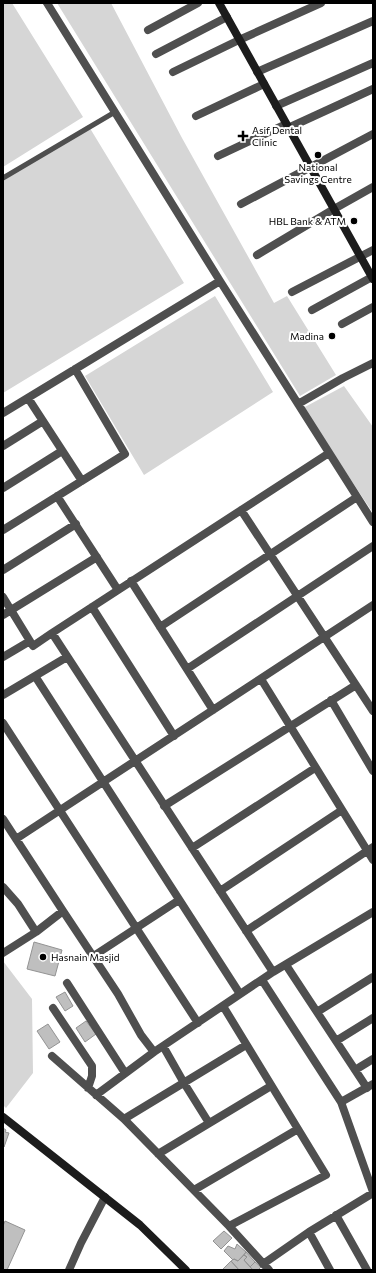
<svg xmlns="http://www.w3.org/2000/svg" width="376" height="1273" font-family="Commissioner,sans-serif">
  <rect width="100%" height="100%" fill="#fff"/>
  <path fill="#d6d6d6" d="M3,3h9l71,114 -80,50z
    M57,3h54l71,135 92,165 13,-7 49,79 -36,21z
    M88,125l96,158 -181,110v-212z
    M215,296l58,96 -129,83 -59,-99z
    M344,386l29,41v86l-70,-105z
    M3,961l29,38 1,74 -27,35 -3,-3z"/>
  <path fill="#bfbfbf" stroke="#939393" d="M34,942l28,8 -7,26 -28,-7z
    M65,992l8,14 -8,5 -9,-14z
    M86,1021l10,13 -11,8 -9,-14z
    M48,1024l12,18 -11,7 -12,-18z
    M3,1128l3,2 -1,2 4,1 -5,14z
    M5,1221l20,9 -18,40h-4v-44z
    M224,1231l8,7 -11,11 -8,-8z
    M237,1244l9,8 -8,9 -4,-2 -1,1 -9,-9 4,-5 7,3z
    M246,1252l9,10 -5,5 -6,-7 3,-3 -3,-2z
    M244,1255l3,2 -3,3 9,10h-14l-8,-9 3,-2 4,2z
    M231,1261l8,9h-17z
    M255,1262l6,5 -3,3h-5l-3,-3z"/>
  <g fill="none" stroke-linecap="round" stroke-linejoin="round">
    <path stroke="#4f4f4f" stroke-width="5" d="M3,178l112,-66"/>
    <path stroke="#4f4f4f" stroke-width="8" d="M47,3l173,278 153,241
      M148,30l50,-27
      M156,54l71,-37
      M173,72l66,-32 82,-37
      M257,72l116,-51
      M276,106l97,-43
      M196,116l68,-32
      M288,128l85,-39
      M218,156l68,-32
      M241,204l132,-70
      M257,255l77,-46 39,-22
      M292,292l81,-42
      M312,310l60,-33
      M342,324l31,-17
      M28,398l54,83
      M298,404l45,-26 30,-15
      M3,413l217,-132
      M3,446l40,-25
      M3,488l59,-37
      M57,496l61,94
      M241,510l132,201
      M3,530l122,-76 -50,-85
      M3,570l73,-46
      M131,581l82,129
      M3,597l30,49 19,-13 277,-180
      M92,607l82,129
      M3,615l94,-58
      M160,627l197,-130
      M52,633l221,339
      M3,657l27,-16
      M187,669l186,-123
      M35,676l205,318
      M261,679l112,181
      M3,695l64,-38
      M331,700l42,71
      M3,723l195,300
      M164,806l192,-121
      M3,819l60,92
      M16,839l357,-234
      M192,848l123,-80
      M3,887l15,17 18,28
      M220,891l122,-81
      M246,931l127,-84
      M3,953l33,-21 27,-21 55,83 23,41 13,17
      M92,957l87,-57
      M286,965l81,123
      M262,980l79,122 32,90
      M67,983l58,90
      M223,1006l103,169 -97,51
      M53,1008l39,58v10l-4,12
      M317,1012l56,-35
      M336,1041l37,-23
      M163,1046l21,37 25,40
      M52,1056l72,63 105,107 40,44
      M355,1070l18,-11
      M96,1095l58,-43 119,-80 100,-60
      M341,1102l32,-18
      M124,1119l122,-74
      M158,1154l113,-68
      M194,1190l104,-61
      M336,1215l31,55
      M309,1232l21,38
      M263,1264l46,-32 64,-39
      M69,1270l12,-27 24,-46"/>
    <path stroke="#1c1c1c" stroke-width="8" d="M219,3l154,276
      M3,1117l137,108 46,45"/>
  </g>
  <g fill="#000" stroke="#fff" stroke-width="1.5">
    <path d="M241 130h4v4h4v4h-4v4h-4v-4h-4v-4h4z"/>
    <circle cx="318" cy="155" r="4"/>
    <circle cx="354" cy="221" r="4"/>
    <circle cx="332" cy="336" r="4"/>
    <circle cx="43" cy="957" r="4"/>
  </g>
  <g text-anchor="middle" stroke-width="4" stroke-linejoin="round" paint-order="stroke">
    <g font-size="10" fill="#000" stroke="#fff" text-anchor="start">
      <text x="252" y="134">Asif Dental<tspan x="252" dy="12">Clinic</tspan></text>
      <text x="318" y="171" text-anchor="middle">National<tspan x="318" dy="12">Savings Centre</tspan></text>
      <text x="346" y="225" text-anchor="end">HBL Bank &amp; ATM</text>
      <text x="324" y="340" text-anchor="end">Madina</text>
      <text x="51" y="961">Hasnain Masjid</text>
    </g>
  </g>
  <rect width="376" height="1273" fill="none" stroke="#000000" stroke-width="8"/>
</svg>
